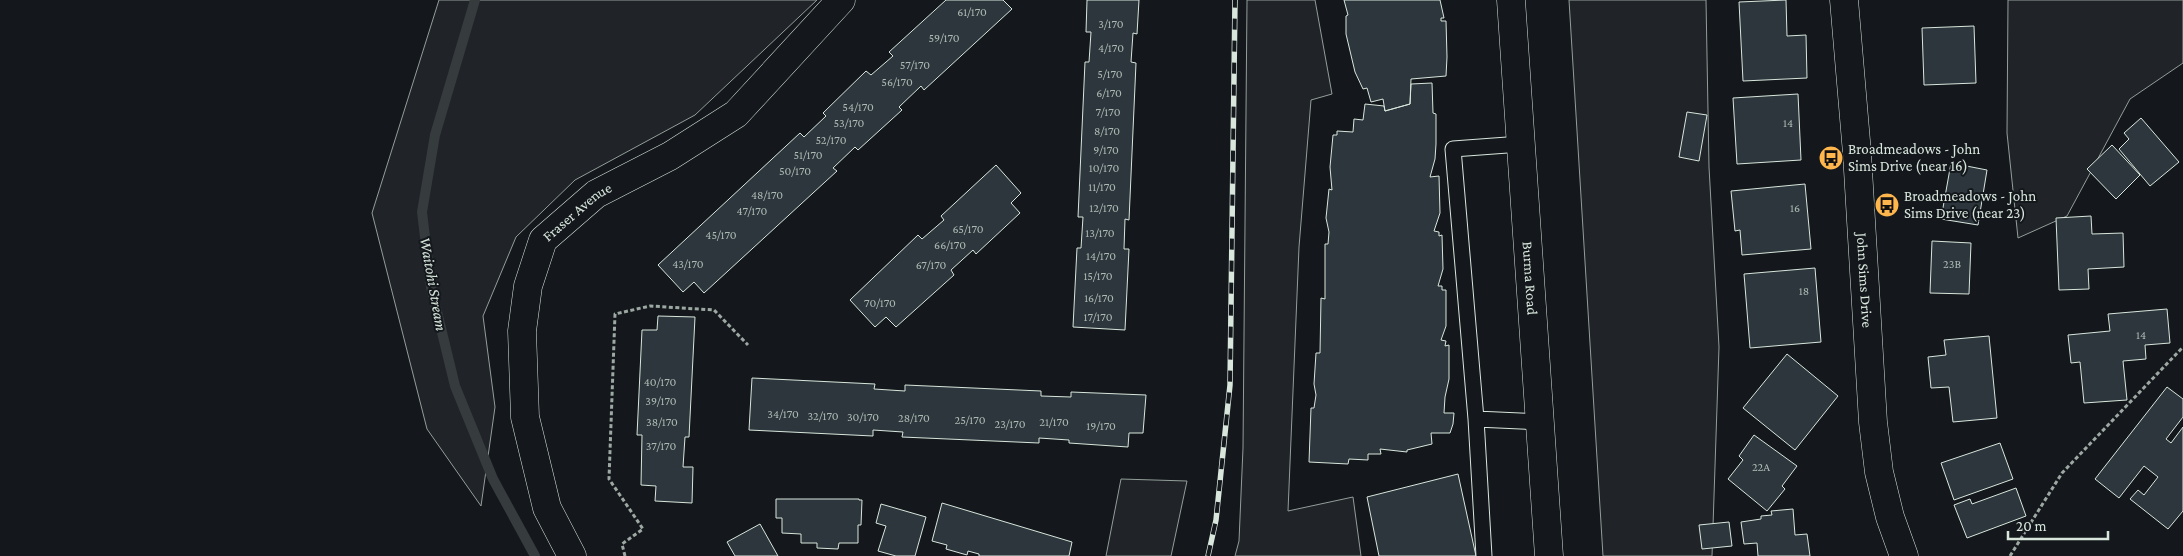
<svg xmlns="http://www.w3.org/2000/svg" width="2183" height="556" font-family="'Crimson Pro',serif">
  <rect width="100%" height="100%" fill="#14181c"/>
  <path fill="#202428" stroke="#939e99" d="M439,0h378l-122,115 -120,65 -59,57 -33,79 12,91 -14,99 -54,-77 -55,-216z
    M1247,0h68l17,94 -21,6 -12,147 -11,264 65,-14 8,59h-126l4,-15 4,-93z
    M1569,0h137l3,167 10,180 -7,209h-109z
    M2008,0h175v63l-53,36 -63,117 -49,22 -11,-105z
    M1121,479l66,2 -16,75h-65z"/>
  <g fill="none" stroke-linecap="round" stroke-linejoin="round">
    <path stroke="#363b3e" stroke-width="10" d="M475,0l-40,135 -13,77 9,75 24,99 38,93 42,77"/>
  </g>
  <path fill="#2c363c" stroke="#d8e6dc" d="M946,0h57l9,9 -88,81 -3,-4 -22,21 3,3 -44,40 -3,-3 -22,21 4,3 -133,122 -10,-11 -11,10 -25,-27 142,-132 4,4 22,-21 -3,-3 43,-42 5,4 22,-19 -4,-4z
    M1087,0h52l-2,34 -4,-1 -2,29 5,1 -7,157 -4,-1 -1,30h5l-4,81 -52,-3 4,-79h4l2,-31h-5l7,-155h4l2,-30h-5z
    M1344,0h96l4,18h-3v3h5l1,36 -1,19 -35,3 -1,25 -25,7 -2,-12 -12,3 -4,-14 -4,1 -8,-17 -9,-38v-18l2,-1z
    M1786,0l1,36 19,-1 1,43 -64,3 -4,-79z
    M1974,26l2,57 -52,2 -2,-57z
    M1432,83l1,30 3,1v30l-1,15 -5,18 9,-1 1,37 -6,18 5,1v4l3,-1 1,34 -5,17h4v4h4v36l-5,14 5,1 -1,5 4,-1v34l-4,18 -1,16h10l-1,11 -3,9h-19l1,11 -25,6v2l-27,-3 1,5h-13v6l-19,-1 -1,5 -39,-2 2,-54h3l2,-13 -2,-11 2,-31h4l1,-55 4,1v-55h3l1,-12 -3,-14 3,-29 3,1 -2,-23 3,-32h4v-4l16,1 1,-13 9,1 2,-16 19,2 1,5 25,-7 1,-20z
    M1798,94l3,66 -64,4 -4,-66z
    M1687,112l20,3 -8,46 -20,-4z
    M2141,118l38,44 -29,24 -31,-37 10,-10 -5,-6z
    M2112,145l28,30 -24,24 -29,-30z
    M1951,163l36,7 -9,55 -37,-6z
    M996,165l25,28 -10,10 9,10 -44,41 -3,-4 -22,20 3,5 -58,52 -10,-10 -11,10 -25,-27 68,-65 4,4 22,-19 -3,-4z
    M1805,184l6,65 -69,6 -2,-25 -5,1 -4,-40z
    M2091,216l1,18 31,-1 1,34 -36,2 1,20 -30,1 -3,-72z
    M1932,241l39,2 -2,51 -39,-1z
    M1815,268l6,74 -71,6 -6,-74z
    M2167,309l3,34 -25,2 1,14 -23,2 4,39 -43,3 -4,-41 -9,1 -3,-28 42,-4 -2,-17z
    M658,316l37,1 -6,120h-4l-2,30h10l-1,36 -37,-2 1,-15 -15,-1 1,-50h-5l5,-105h15z
    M1989,336l8,82 -44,4 -4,-35 -18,1 -3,-31 18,-2 -2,-15z
    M1787,354l51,42 -43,54 -52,-42z
    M752,378l123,6 -1,5 31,2v-6l136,6v5l30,1v-5l75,3 -3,38h-14l-1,14 -59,-4v-3l-30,-2v5l-137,-6 1,-5 -30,-2v6l-124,-6z
    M2167,387l16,12v18l-17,22 5,4 12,-16v84l-15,18 -38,-30 8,-9 6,5 14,-18 -14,-11 -25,32 -24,-19z
    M1754,435l43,31 -15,20 3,3 -18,22 -39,-32 15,-19 -4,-4z
    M2000,443l13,36 -59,21 -13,-37z
    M1458,474l18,82h-97l-12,-59z
    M2016,488l10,28 -59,22 -13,-33 16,-6 2,5z
    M776,499h83v1h3l-1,25h-3v18h-19l-1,6 -21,-1v-5h-16v-9l-19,-1v-15h-6z
    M942,503l130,39 -3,14h-90v-2l-11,-3 -1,4 -21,-6 1,-4 -15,-4z
    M881,504l45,13 -11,39h-19l-18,-5 8,-25 -10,-3z
    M1793,509l2,26 12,-1 3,22h-52l-1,-13 -13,1 -3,-22 20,-3v-3l11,-1 -1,-4z
    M1729,522l3,24 -30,3 -3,-24z
    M760,524l18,32h-43l-8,-14z"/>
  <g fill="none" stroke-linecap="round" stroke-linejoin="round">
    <defs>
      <path id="lane" d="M1476,419l64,3
        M1484,556l-8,-137 -23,-270 68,-5"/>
      <g id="street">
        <path id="s1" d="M1844,0l13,153 16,269 6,50 11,45 14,39"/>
        <path id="s2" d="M572,556l-25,-48 -22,-91 -3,-86 6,-45 15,-46 53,-46 74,-38 66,-42 105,-114"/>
      </g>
      <g id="secondary">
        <path id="s3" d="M1511,0l38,556"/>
      </g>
    </defs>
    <use href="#lane" stroke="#d8e6dc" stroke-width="17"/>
    <use href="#street" stroke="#d8e6dc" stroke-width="29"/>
    <use href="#secondary" stroke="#d8e6dc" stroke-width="29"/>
    <path stroke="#9da8a2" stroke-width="3" stroke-dasharray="4 2.5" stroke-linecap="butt" d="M625,556l-3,-12 21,-15 -34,-50 6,-165 35,-8 64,4 34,35
      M2010,556l52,-83 121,-126"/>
    <use href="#lane" stroke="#14181c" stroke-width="15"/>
    <use href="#street" stroke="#14181c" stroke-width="28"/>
    <use href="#secondary" stroke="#14181c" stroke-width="28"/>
    <defs>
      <path id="rail" d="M1208,556l8,-36 14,-135 5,-385"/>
    </defs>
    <use href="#rail" stroke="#d8e6dc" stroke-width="5.5"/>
    <use href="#rail" stroke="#14181c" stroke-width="4" stroke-dasharray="11" stroke-linecap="butt"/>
  </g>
  <defs>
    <symbol id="bus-disc" viewBox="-11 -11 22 22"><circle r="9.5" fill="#ffb74d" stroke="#14181c"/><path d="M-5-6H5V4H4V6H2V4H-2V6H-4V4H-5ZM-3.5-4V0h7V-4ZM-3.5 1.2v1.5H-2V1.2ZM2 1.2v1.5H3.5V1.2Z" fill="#111"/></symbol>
  </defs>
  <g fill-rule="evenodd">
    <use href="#bus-disc" x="1817" y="144" width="28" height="28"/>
    <use href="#bus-disc" x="1873" y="191" width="28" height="28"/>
  </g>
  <g text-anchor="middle" stroke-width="4" stroke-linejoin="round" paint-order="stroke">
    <g font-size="12" fill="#adbab4">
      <text x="972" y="16">61/170</text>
      <text x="1111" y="28">3/170</text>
      <text x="944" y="42">59/170</text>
      <text x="1111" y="52">4/170</text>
      <text x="915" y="69">57/170</text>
      <text x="1110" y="78">5/170</text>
      <text x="897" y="86">56/170</text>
      <text x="1109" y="97">6/170</text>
      <text x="858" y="111">54/170</text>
      <text x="1108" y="116">7/170</text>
      <text x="849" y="127">53/170</text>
      <text x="1788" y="127">14</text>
      <text x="1107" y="135">8/170</text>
      <text x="831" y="144">52/170</text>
      <text x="1106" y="154">9/170</text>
      <text x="808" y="159">51/170</text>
      <text x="1104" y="172">10/170</text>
      <text x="795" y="175">50/170</text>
      <text x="1102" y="191">11/170</text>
      <text x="767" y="199">48/170</text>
      <text x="1104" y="212">12/170</text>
      <text x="1795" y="212">16</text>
      <text x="752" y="215">47/170</text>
      <text x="968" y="233">65/170</text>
      <text x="1100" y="237">13/170</text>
      <text x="721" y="239">45/170</text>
      <text x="950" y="249">66/170</text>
      <text x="1101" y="260">14/170</text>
      <text x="688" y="268">43/170</text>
      <text x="1952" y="268">23B</text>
      <text x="931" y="269">67/170</text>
      <text x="1098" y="280">15/170</text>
      <text x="1804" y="295">18</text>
      <text x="1099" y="302">16/170</text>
      <text x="880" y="307">70/170</text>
      <text x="1098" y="321">17/170</text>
      <text x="2141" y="339">14</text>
      <text x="660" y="386">40/170</text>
      <text x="661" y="405">39/170</text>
      <text x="783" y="418">34/170</text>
      <text x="823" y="420">32/170</text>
      <text x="863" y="421">30/170</text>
      <text x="914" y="422">28/170</text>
      <text x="970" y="424">25/170</text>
      <text x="662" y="426">38/170</text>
      <text x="1054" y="426">21/170</text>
      <text x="1010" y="428">23/170</text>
      <text x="1101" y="430">19/170</text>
      <text x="661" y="450">37/170</text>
      <text x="1761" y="471">22A</text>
    </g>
    <g font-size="15" fill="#d8e6dc" stroke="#14181c" text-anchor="start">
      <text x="1848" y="154">Broadmeadows - John<tspan x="1848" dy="17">Sims Drive (near 16)</tspan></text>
      <text x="1904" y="201">Broadmeadows - John<tspan x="1904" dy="17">Sims Drive (near 23)</tspan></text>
    </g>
    <g font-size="15" fill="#d8e6dc" stroke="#14181c">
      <text dy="5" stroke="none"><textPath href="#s2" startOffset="372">Fraser Avenue</textPath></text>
      <text dy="5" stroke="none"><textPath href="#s3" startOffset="279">Burma Road</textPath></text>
      <text dy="5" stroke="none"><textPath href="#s1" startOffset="281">John Sims Drive</textPath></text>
    </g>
    <g font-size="16" font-style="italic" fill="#d8e6dc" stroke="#14181c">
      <text transform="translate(434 284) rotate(80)" y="6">Waitohi Stream</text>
    </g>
  </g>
  <path d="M2008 531v8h100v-8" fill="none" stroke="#d8e6dc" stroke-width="2.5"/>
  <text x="2016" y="531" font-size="15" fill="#d8e6dc" stroke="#14181c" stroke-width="4" paint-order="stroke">20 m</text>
</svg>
